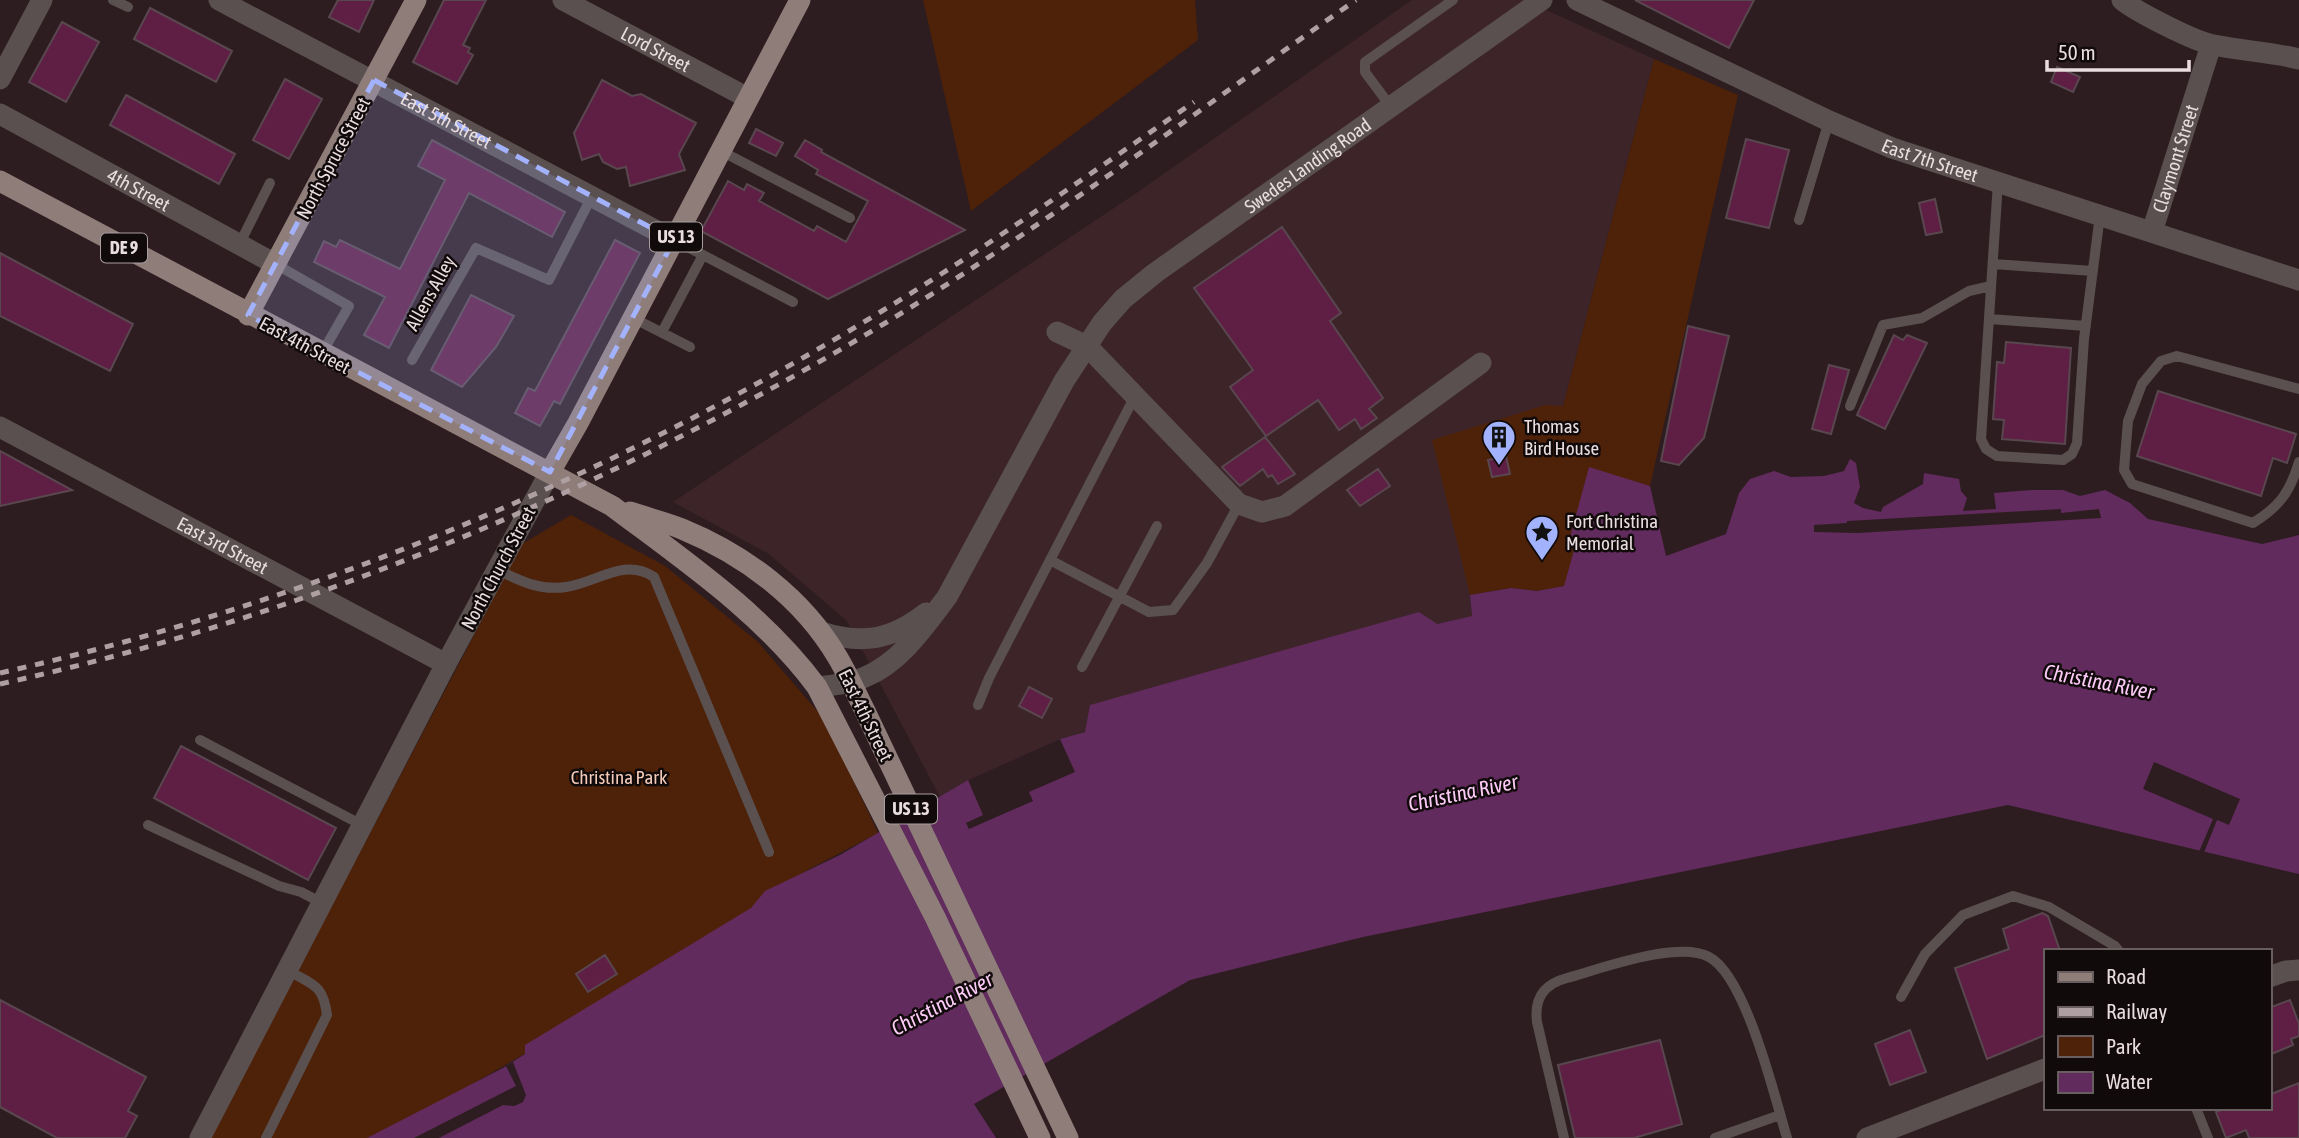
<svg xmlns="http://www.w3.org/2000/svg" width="2299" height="1138" font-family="'Asap Condensed',sans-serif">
  <rect width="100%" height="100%" fill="#2e1d20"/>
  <path fill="#3c2428" d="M1412,0h112l130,59 -91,347 -93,189 2,21 -35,8 -377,115 -92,41 -28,17 -93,-176 -78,-67 -96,-52 462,-308z"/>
  <path fill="#4e2109" d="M923,0h272l3,40 -227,171z
    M1654,59l84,36 -88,391 -61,-18 -19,73 6,2 -11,43 -28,5 -26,-3 -41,7 -38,-155 113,-35 18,1z
    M571,515l94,51 93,76 66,77 54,114 -74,39 -50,50 -376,216h-168l312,-594z"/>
  <path fill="#612b5d" d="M1850,459l6,4 4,24 -6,16 9,5 18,4 2,-5 40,-23 1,-11 35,6 2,12 6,7 -4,13 33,-2 -2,-16 38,-3h31l17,6 25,-6 25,13 18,16 114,25 37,-9v339l-291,-69 -645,132 -173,43 -216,124 22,34h-629l136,-70 22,-14v-9l226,-137 14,-17 75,-36 128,-75 92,-41 25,-7 5,-27 329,-93 18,12 35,-8 -2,-21 41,-7 26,3 27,-5 12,-43 -7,-2 20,-74 61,19 16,70 60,-22 13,-41 11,-14 24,-8 17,6 33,-1 20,-5z"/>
  <path fill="#2e1d20" d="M2061,509v4l38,-4 2,9 -243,15 -44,-1v-7l33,-2v-2z
    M1060,739l15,33 -46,20 4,9 -64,28 -3,-6 17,-8 -15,-35z
    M2154,762l86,37 -11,26 -12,-5 -14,35 -5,-1 15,-35 -70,-30z
    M513,1062l13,33 -3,7 -9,4 -11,-1 -64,33h-25l102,-52 -10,-20z"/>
  <path fill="#5f1e43" stroke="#59474f" stroke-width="2" d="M338,0h36l-15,32 -30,-15z
    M444,0h42l-23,45 7,3 -2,4 5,3 -16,29 -44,-22z
    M1635,0h119l-25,48z
    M150,8l82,43 -16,31 -82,-43z
    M62,22l37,20 -33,60 -37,-20z
    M2057,67l23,10 -7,15 -22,-10z
    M285,79l37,20 -33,60 -36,-19z
    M602,80l30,16 9,-2 55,29 -17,31 6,16 -55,16 -4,-19 -9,2 -14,-7 -4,-8 -17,6 -8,-27z
    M126,95l109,59 -16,30 -109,-59z
    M756,129l27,14 -7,13 -27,-13z
    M1746,139l43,11 -20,78 -43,-10z
    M432,140l133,72 -13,25 -83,-44 -80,155 -25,-13 21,-38 -71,-35 10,-21 12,6 4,-7 60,29 45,-89 -27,-14z
    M805,140l17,10 -1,2 144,78 -137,69 -127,-68 27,-50 16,9 3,-6 17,9 -5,8 55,30 3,-5 29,16 22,-41 -52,-27 2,-4 -23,-14z
    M1935,199l7,33 -16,3 -7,-32z
    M1282,227l59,86 -11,8 53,77 -14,11 8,9 -16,11 -6,-10 -16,11 -21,-30 -52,36 -36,-49 23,-17 -59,-82z
    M615,240l25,13 -80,151 -6,-3 -14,25 -25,-13 13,-25 7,3z
    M0,253l133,71 -23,47 -110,-55z
    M471,295l43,21 -18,31 -34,40 -31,-17z
    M1688,326l41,10 -25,102 -25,27 -18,-4z
    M1894,335l9,5 4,-5 20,8 -42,86 -28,-14z
    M2006,342l65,6 -6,96 -63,-5 2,-19 -11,-1 4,-57 7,1z
    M1829,365l20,5 -18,64 -19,-5z
    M2158,391l138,43 -9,29 -14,-5 -12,38 -124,-40z
    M1265,437l30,37 -17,10 -6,-9 -4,2 -5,-8 -23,17 -18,-19z
    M0,451l72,39 -72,16z
    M1506,456l4,18 -18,3 -4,-17z
    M1378,469l12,17 -30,20 -13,-16z
    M1029,687l23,12 -10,19 -23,-12z
    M181,746l155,82 -28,52 -154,-82z
    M2042,913l6,3 12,35h-15v84l-58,24 -32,-91 54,-19 -6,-20z
    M605,955l12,19 -29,18 -12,-18z
    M0,1000l146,77 -18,34 9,5 -12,22h-68l-57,-31z
    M2290,1000l9,24v12l-8,3 2,6 -24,10v-47z
    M1910,1030l16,42 -36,13 -15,-41z
    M1660,1040l22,84 -48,14h-59l-17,-73z
    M2299,1083v55h-50l-3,-8 -20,8 -10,-26 10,-4h43v-13z"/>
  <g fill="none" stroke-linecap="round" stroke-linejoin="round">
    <path stroke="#59504f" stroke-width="10" d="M113,0l15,7
      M1391,107l-26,-35v-10l88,-62
      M721,151l129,67
      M1998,182l-17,257 5,10 11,7 66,4 9,-6 5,-11 7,-104 16,-124
      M1799,220l30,-99
      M239,245l31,-62
      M703,255l90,47
      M1993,264l100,7
      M277,265l72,41 -27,47
      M633,318l57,29
      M1989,319l97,7
      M662,332l41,-77 -29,-15
      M412,360l64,-112 73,32 43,-84
      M2299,389l-122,-33 -16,5 -19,23 -14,37 -4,49 8,14 121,39c27,-17 37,-31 46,-61
      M1850,406l33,-81 39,-7 47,-27 22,-5
      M1050,560l99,52 24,-2 34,-47 32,-59
      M498,570c22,11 42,21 68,17 31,-4 58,-30 88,-10l115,275
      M1082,667l75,-141
      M978,705l11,-27 146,-282
      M200,740l162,85
      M148,825l131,61 22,6 21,11
      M1901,997l24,-43 38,-39 50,-19 36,11 66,39 4,5
      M2196,1108l12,30
      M266,1138l61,-123c-4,-31 -14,-30 -40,-45
      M1564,1138l-27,-116c-3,-24 7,-38 30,-44 33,-9 111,-38 142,-21 37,19 66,141 78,181
      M1715,1138l65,-23"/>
    <g stroke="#59504f" stroke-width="21">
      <path id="s1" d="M219,0l455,240"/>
      <path id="s2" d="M563,0l185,98"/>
      <path id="s3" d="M1577,0l252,121 63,27 407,132"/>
      <path d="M2122,0c15,12 73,42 92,45 28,6 57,7 85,14"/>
      <path d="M0,79l42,-79"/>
      <path id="s4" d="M0,114l277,151"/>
      <path id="s5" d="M2152,232l59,-187"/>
      <path d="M1057,332l30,14 152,158 23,8 23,-6 196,-143"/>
      <path id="s6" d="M0,427l446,237"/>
      <path d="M821,632c42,13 70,8 105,-19"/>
      <path id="s7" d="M817,687c16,-2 33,-3 48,-10 35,-14 60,-51 82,-80l117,-216 38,-58 21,-24 32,-26 387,-273"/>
      <path d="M2269,977l17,-6 13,-1"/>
      <path d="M1867,1138l178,-69"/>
    </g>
    <path stroke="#59504f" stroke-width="21" d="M200,1138l246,-474 104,-192"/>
    <path stroke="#8f7d7a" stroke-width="21" d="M0,181l612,325c73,55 150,107 205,181l118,230 105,221
      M248,315l168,-315
      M550,472l28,-49 222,-423
      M630,512c17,6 35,10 52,17 63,26 121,69 156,129 10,17 18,35 27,53l203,427"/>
    <path stroke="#aea0a2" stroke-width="5" stroke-dasharray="9 9" stroke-linecap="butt" d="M0,673c311,-70 611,-196 882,-362 107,-65 209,-138 312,-209
      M0,684c313,-69 613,-197 887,-362 162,-99 314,-214 469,-322"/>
  </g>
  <path fill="#a3b2fd" fill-opacity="0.2" stroke="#a3b2fd" stroke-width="5" stroke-dasharray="14 9" stroke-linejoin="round" d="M374,80l300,160 -124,232 -302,-157z"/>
  <defs>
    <symbol id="building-pin" viewBox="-11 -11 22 30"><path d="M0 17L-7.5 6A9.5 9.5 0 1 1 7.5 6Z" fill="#a3b2fd" stroke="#110a0b"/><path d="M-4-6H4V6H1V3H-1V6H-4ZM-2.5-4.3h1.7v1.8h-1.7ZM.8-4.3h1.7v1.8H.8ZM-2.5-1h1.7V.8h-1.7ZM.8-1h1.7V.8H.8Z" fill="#111"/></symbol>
    <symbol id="sight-pin" viewBox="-11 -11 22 30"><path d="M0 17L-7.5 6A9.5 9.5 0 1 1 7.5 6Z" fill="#a3b2fd" stroke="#110a0b"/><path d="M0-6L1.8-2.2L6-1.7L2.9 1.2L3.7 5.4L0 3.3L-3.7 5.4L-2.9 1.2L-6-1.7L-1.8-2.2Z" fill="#111"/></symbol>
  </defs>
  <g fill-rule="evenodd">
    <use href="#building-pin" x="1480" y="418" width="38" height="52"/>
    <use href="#sight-pin" x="1523" y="513" width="38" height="52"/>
  </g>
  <g text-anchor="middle" stroke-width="5" stroke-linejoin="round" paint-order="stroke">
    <g fill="#110a0b" stroke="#a99e9f" stroke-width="2">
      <rect x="650" y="222.5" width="52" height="29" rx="5"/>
      <rect x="101" y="233.5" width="46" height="29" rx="5"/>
      <rect x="885" y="794.5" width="52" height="29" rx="5"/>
    </g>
    <g font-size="18" font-weight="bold" fill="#eadddf">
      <text x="676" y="243">US 13</text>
      <text x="124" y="254">DE 9</text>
      <text x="911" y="815">US 13</text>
    </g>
    <g font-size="19" fill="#eadddf" stroke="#110a0b">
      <text dy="7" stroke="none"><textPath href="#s2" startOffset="105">Lord Street</textPath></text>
      <text dy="7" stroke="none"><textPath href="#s1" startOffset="257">East 5th Street</textPath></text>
      <text transform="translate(333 158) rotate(-62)" y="7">North Spruce Street</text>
      <text dy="7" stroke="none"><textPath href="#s5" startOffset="77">Claymont Street</textPath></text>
      <text dy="7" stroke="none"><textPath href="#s3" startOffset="388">East 7th Street</textPath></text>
      <text dy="7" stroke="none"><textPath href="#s7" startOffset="740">Swedes Landing Road</textPath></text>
      <text dy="7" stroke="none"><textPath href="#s4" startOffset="158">4th Street</textPath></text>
      <text transform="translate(430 293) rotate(-61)" y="7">Allens Alley</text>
      <text transform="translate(305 345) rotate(28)" y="7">East 4th Street</text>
      <text dy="7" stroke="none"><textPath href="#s6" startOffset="252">East 3rd Street</textPath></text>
      <text transform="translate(498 568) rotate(-62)" y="7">North Church Street</text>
      <text transform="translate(866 715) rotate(64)" y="7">East 4th Street</text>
    </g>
    <g font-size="19" fill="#eadddf" stroke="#110a0b" text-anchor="start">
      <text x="1524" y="433">Thomas<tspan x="1524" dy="22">Bird House</tspan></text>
      <text x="1566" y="528">Fort Christina<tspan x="1566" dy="22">Memorial</tspan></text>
    </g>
    <g font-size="19" fill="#f4cab8" stroke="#110a0b">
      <text x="619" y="784">Christina Park</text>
    </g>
    <g font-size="21" font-style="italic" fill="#fdcbf7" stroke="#110a0b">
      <text transform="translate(2099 682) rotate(11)" y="7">Christina River</text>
      <text transform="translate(1463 793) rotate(-12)" y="7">Christina River</text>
      <text transform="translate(942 1004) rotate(-28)" y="7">Christina River</text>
    </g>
  </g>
  <rect x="2044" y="949" width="228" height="161" fill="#110a0b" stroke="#685e60" stroke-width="2"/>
  <rect x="2058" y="972" width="35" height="10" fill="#8f7d7a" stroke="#685e60" stroke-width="2"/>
  <text x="2106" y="984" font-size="21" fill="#eadddf">Road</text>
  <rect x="2058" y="1007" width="35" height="10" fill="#aea0a2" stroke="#685e60" stroke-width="2"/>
  <text x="2106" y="1019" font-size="21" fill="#eadddf">Railway</text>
  <rect x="2058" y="1036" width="35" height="21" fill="#4e2109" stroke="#685e60" stroke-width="2"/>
  <text x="2106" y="1054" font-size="21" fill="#eadddf">Park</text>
  <rect x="2058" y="1072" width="35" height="21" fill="#612b5d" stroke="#685e60" stroke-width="2"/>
  <text x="2106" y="1089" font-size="21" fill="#eadddf">Water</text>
  <path d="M2047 60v10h142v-10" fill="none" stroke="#eadddf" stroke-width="3.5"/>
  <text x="2058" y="60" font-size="21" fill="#eadddf" stroke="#110a0b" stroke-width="5" paint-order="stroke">50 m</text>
</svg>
